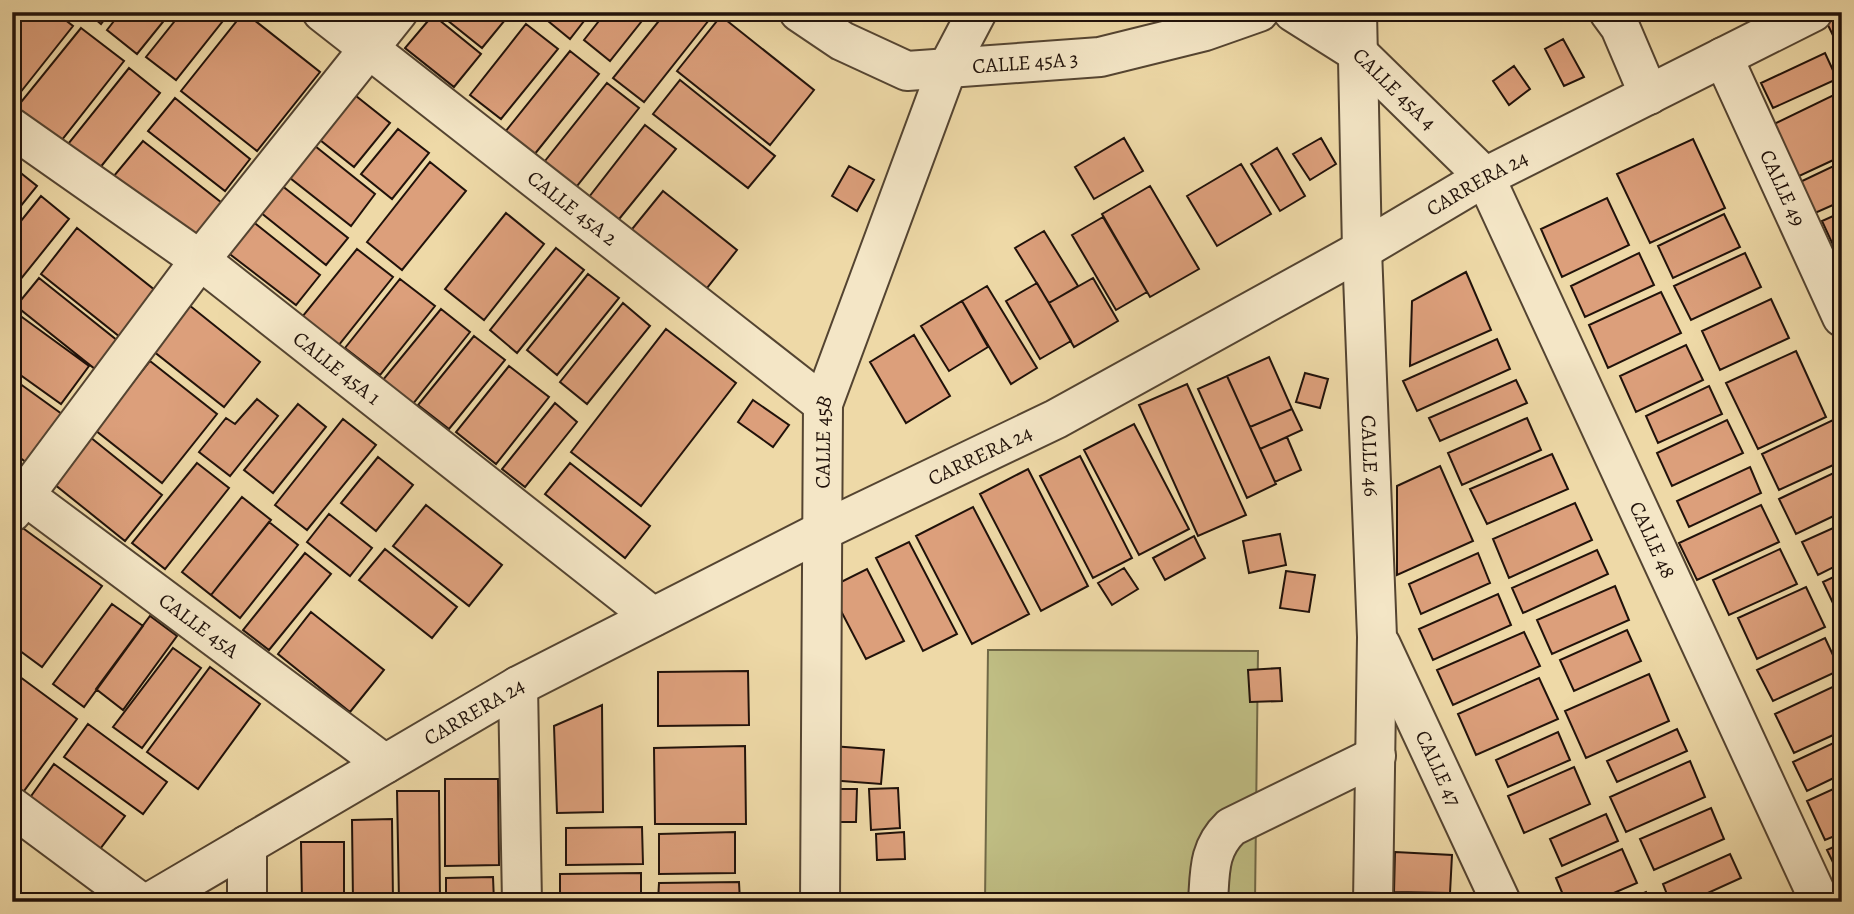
<svg xmlns="http://www.w3.org/2000/svg" width="1854" height="914" font-family="Alegreya,serif">
  <rect width="100%" height="100%" fill="#eed9a7"/>
  <filter id="stains"><feTurbulence type="fractalNoise" baseFrequency=".00286" numOctaves="4"/><feColorMatrix values="0 0 0 0 .2 0 0 0 0 .09 0 0 0 0 .02 0 0 0 .5 -.17"/></filter>
  <radialGradient id="worn" r=".72"><stop offset=".6" stop-color="#630" stop-opacity="0"/><stop offset="1" stop-color="#630" stop-opacity=".3"/></radialGradient>
  <path fill="#bfbd83" stroke="#706846" stroke-width="2" d="M988,650l270,1 -3,251h-270z"/>
  <path fill="#dc9f7b" stroke="#21120a" stroke-width="2" d="M12,12h43l18,14 -61,77z
    M87,12h23l-9,12z
    M121,12h50l-34,42 -30,-24z
    M182,12h48l-54,68 -30,-23z
    M244,12l76,60 -63,79 -76,-60z
    M437,12h71l2,2 -28,34z
    M537,12h54l-21,27z
    M606,12h43l-39,49 -26,-21z
    M666,12h33l10,8 -65,82 -31,-24z
    M1838,12h4v42l-17,-35z
    M433,15l48,39 -27,33 -49,-39z
    M721,16l93,74 -44,55 -93,-74z
    M526,24l32,25 -57,70 -31,-24z
    M81,28l43,33 -63,80 -44,-34z
    M1563,39l21,38 -20,9 -19,-37z
    M570,51l29,23 -65,81 -29,-23z
    M1825,53l12,26 -64,29 -12,-25z
    M1514,66l16,23 -21,16 -16,-24z
    M129,68l31,25 -61,76 -31,-25z
    M680,80l95,76 -27,32 -95,-74z
    M607,83l32,25 -66,83 -32,-25z
    M1842,91v65l-47,22 -25,-52z
    M351,92l39,31 -36,44 -39,-31z
    M175,98l75,61 -25,32 -77,-60z
    M645,125l31,24 -65,80 -29,-23z
    M398,129l31,24 -37,46 -31,-25z
    M1124,138l19,33 -49,28 -19,-32z
    M1321,138l15,26 -26,16 -17,-26z
    M1693,139l32,69 -75,35 -33,-69z
    M143,141l79,62 -29,37 -80,-63z
    M310,142l65,52 -24,32 -66,-52z
    M1277,148l28,48 -25,15 -29,-47z
    M430,162l36,29 -64,79 -35,-28z
    M1842,162v39l-27,12 -15,-31z
    M1241,164l30,50 -54,32 -30,-50z
    M12,166l25,20 -25,31z
    M849,166l25,14 -17,31 -25,-15z
    M276,181l72,57 -22,27 -71,-57z
    M1150,186l49,83 -49,28 -48,-83z
    M663,191l74,59 -34,43 -75,-59z
    M41,196l28,23 -57,71v-58z
    M1607,198l22,47 -67,32 -21,-48z
    M1842,212v45l-3,1 -17,-37z
    M506,213l38,31 -60,76 -39,-31z
    M1724,214l16,33 -67,31 -15,-32z
    M1103,217l44,75 -31,18 -44,-75z
    M252,221l68,54 -24,30 -69,-53z
    M77,228l79,63 -36,46 -79,-63z
    M1044,231l34,55 -29,17 -34,-55z
    M556,248l28,22 -67,83 -27,-23z
    M357,249l36,28 -55,69 -36,-29z
    M1639,253l15,32 -69,32 -14,-31z
    M1745,253l16,34 -70,33 -17,-34z
    M1466,272l25,58 -81,36 2,-65z
    M588,274l31,24 -62,77 -30,-25z
    M39,278l89,71 -23,28 -89,-71z
    M1093,278l25,43 -44,26 -25,-44z
    M400,279l35,27 -55,69 -35,-27z
    M1037,283l34,58 -31,18 -34,-58z
    M987,286l50,82 -26,16 -49,-83z
    M1661,292l20,41 -73,35 -19,-43z
    M1771,299l18,39 -69,32 -18,-39z
    M184,301l76,61 -36,45 -76,-60z
    M962,301l26,46 -39,24 -28,-45z
    M623,303l27,23 -63,78 -27,-22z
    M441,309l29,23 -58,73 -30,-24z
    M15,312l74,54 -28,38 -49,-35z
    M666,329l70,54 -95,123 -70,-54z
    M914,335l36,61 -44,27 -36,-61z
    M474,336l31,24 -56,69 -31,-24z
    M1497,339l13,30 -93,42 -14,-30z
    M1686,345l17,35 -67,32 -16,-36z
    M1796,351l30,66 -68,32 -32,-66z
    M1269,357l23,52 -42,18 -23,-51z
    M150,361l67,53 -55,69 -67,-53z
    M509,366l40,31 -53,67 -40,-32z
    M1305,373l23,6 -8,29 -24,-6z
    M1227,376l49,108 -29,14 -49,-109z
    M12,378l54,39 -36,48 -18,-13z
    M1516,380l11,23 -87,38 -11,-23z
    M1187,384l59,131 -48,21 -59,-131z
    M1709,386l13,28 -64,29 -12,-27z
    M257,399l21,17 -48,60 -31,-24 27,-34 9,6z
    M753,400l36,25 -16,22 -35,-25z
    M555,403l22,19 -52,65 -23,-18z
    M298,404l28,23 -53,66 -29,-23z
    M1292,409l10,21 -42,19 -10,-22z
    M1527,418l14,32 -79,35 -14,-32z
    M343,419l33,26 -69,85 -32,-25z
    M1727,420l16,33 -71,33 -15,-33z
    M1833,420l9,20v21l-63,29 -17,-36z
    M1134,424l55,105 -50,26 -55,-105z
    M90,437l72,58 -37,46 -71,-57z
    M1287,437l14,33 -26,12 -15,-33z
    M1552,454l16,35 -81,35 -17,-35z
    M1080,456l52,102 -39,20 -53,-102z
    M378,457l35,28 -37,46 -35,-28z
    M197,463l32,25 -64,81 -33,-26z
    M570,463l80,63 -25,32 -80,-64z
    M1440,466l33,75 -76,34v-89z
    M1750,467l11,26 -72,34 -12,-26z
    M1028,469l60,117 -47,25 -61,-117z
    M1842,469v43l-46,22 -17,-35z
    M242,497l29,23 -60,75 -29,-23z
    M1575,503l17,37 -83,38 -16,-39z
    M426,505l76,60 -33,41 -76,-60z
    M1761,505l18,37 -82,38 -18,-37z
    M973,507l56,107 -57,30 -56,-108z
    M329,514l43,34 -22,28 -43,-34z
    M269,522l29,23 -58,73 -29,-23z
    M1842,524v39l-24,12 -16,-33z
    M20,526l82,60 -60,81 -30,-22v-109z
    M1280,534l6,31 -37,8 -6,-32z
    M1194,536l11,22 -40,22 -12,-22z
    M909,542l48,92 -34,17 -47,-93z
    M385,549l72,58 -25,31 -73,-58z
    M1780,549l17,35 -68,31 -16,-35z
    M1597,550l11,24 -85,39 -11,-25z
    M305,553l26,21 -62,76 -26,-20z
    M1478,553l12,30 -69,31 -12,-30z
    M1124,568l14,21 -26,16 -14,-22z
    M867,569l37,72 -38,18 -37,-71z
    M1286,571l29,4 -6,37 -29,-4z
    M1842,573v45h-2l-17,-36z
    M1615,586l14,34 -77,34 -15,-34z
    M1806,587l19,40 -68,32 -19,-41z
    M1498,594l13,31 -78,35 -14,-31z
    M112,604l31,22 -59,81 -31,-23z
    M311,612l73,58 -34,42 -72,-58z
    M150,616l27,20 -54,74 -27,-21z
    M1627,630l14,31 -67,30 -14,-31z
    M1524,632l16,34 -87,39 -16,-35z
    M1825,638l15,32 -67,31 -16,-31z
    M173,648l28,20 -59,80 -29,-21z
    M210,667l50,37 -62,85 -51,-37z
    M1280,668l2,33 -32,1 -2,-32z
    M12,671l65,48 -56,76 -9,-7z
    M748,671l1,54 -91,1v-54z
    M1649,674l20,47 -83,37 -21,-47z
    M1539,678l19,41 -82,36 -18,-41z
    M1841,683l1,48 -48,22 -19,-39z
    M602,705l1,107 -46,1 -3,-87z
    M88,724l79,58 -24,32 -79,-57z
    M1677,729l10,22 -70,31 -10,-21z
    M1558,732l12,28 -62,27 -12,-27z
    M1842,739v35l-35,17 -14,-29z
    M745,746l1,78h-91l-1,-76z
    M832,746l52,4 -3,34 -52,-4z
    M1690,761l15,36 -79,35 -16,-35z
    M54,764l71,52 -31,41 -70,-51z
    M1574,767l16,37 -66,29 -16,-37z
    M445,779h53l1,86 -54,1z
    M1842,785v48l-17,7 -18,-39z
    M898,788l2,40 -29,2 -2,-41z
    M825,789h32l-1,33h-32z
    M397,791h42l1,111h-41z
    M1711,808l13,31 -70,31 -14,-31z
    M1606,814l12,27 -56,25 -12,-27z
    M392,819l1,83h-40l-1,-82z
    M642,827l1,37 -77,1v-37z
    M735,832v41l-76,1v-40z
    M904,832l1,27 -28,1 -1,-26z
    M301,842h43v60h-42z
    M1842,843v38l-15,-31z
    M1622,849l15,34 -44,19h-27l-10,-24z
    M1395,852l57,3 -2,38 -56,-1z
    M1730,854l11,24 -53,24h-18l-7,-18z
    M641,873v29h-81v-28z
    M493,877l1,25h-48v-24z
    M739,882l1,20h-82l1,-19z
    M1646,892l4,10h-28z"/>
  <g fill="none" stroke-linecap="round" stroke-linejoin="round">
    <defs>
      <g id="minor">
        <path id="s1" d="M322,12l501,392"/>
        <path id="s2" d="M799,12l43,29 65,30 193,-14 105,-26 54,-19"/>
        <path id="s3" d="M1293,12l65,41 127,124 335,725"/>
        <path id="s4" d="M1357,12l5,238 15,387 -4,265"/>
        <path d="M1609,12l11,15 29,68"/>
        <path id="s5" d="M1723,57l119,260"/>
        <path id="s6" d="M12,128l188,132 453,357"/>
        <path id="s7" d="M12,486l373,278"/>
        <path d="M12,512l188,-252 198,-248"/>
        <path id="s8" d="M1381,645l120,257"/>
        <path d="M518,686l4,216"/>
        <path d="M12,807l128,95"/>
        <path d="M247,845v57"/>
        <path id="s9" d="M150,902l368,-216 306,-156 232,-111 306,-169 123,-73 328,-165"/>
        <path id="s10" d="M820,902l3,-498 124,-335 30,-57"/>
        <path d="M1208,902c2,-30 0,-53 23,-75l145,-71"/>
      </g>
    </defs>
    <use href="#minor" stroke="#544431" stroke-width="42"/>
    <use href="#minor" stroke="#f4e6c6" stroke-width="38"/>
  </g>
  <g text-anchor="middle" stroke-width="5" stroke-linejoin="round" paint-order="stroke">
    <g font-size="21" fill="#21120a" stroke="#f4e6c6">
      <text dy="7" stroke="none"><textPath href="#s2" startOffset="242">CALLE 45A 3</textPath></text>
      <text dy="7" stroke="none"><textPath href="#s3" startOffset="128">CALLE 45A 4</textPath></text>
      <text dy="7" stroke="none"><textPath href="#s9" startOffset="1510">CARRERA 24</textPath></text>
      <text dy="7" stroke="none"><textPath href="#s5" startOffset="144">CALLE 49</textPath></text>
      <text dy="7" stroke="none"><textPath href="#s1" startOffset="318">CALLE 45A 2</textPath></text>
      <text dy="7" stroke="none"><textPath href="#s6" startOffset="404">CALLE 45A 1</textPath></text>
      <text dy="7" stroke="none"><textPath href="#s10" startOffset="460">CALLE 45B</textPath></text>
      <text dy="7" stroke="none"><textPath href="#s9" startOffset="943">CARRERA 24</textPath></text>
      <text dy="7" stroke="none"><textPath href="#s4" startOffset="444">CALLE 46</textPath></text>
      <text dy="7" stroke="none"><textPath href="#s3" startOffset="654">CALLE 48</textPath></text>
      <text dy="7" stroke="none"><textPath href="#s7" startOffset="233">CALLE 45A</textPath></text>
      <text dy="7" stroke="none"><textPath href="#s9" startOffset="376">CARRERA 24</textPath></text>
      <text dy="7" stroke="none"><textPath href="#s8" startOffset="136">CALLE 47</textPath></text>
    </g>
  </g>
  <rect width="1854" height="914" fill="none" stroke="#eed9a7" stroke-width="42"/>
  <rect x="14" y="14" width="1826" height="886" fill="none" stroke="#21120a" stroke-width="3.5"/>
  <rect x="21" y="21" width="1812" height="872" fill="none" stroke="#21120a" stroke-width="2"/>
  <rect width="100%" height="100%" filter="url(#stains)"/>
  <rect width="100%" height="100%" fill="url(#worn)"/>
</svg>
